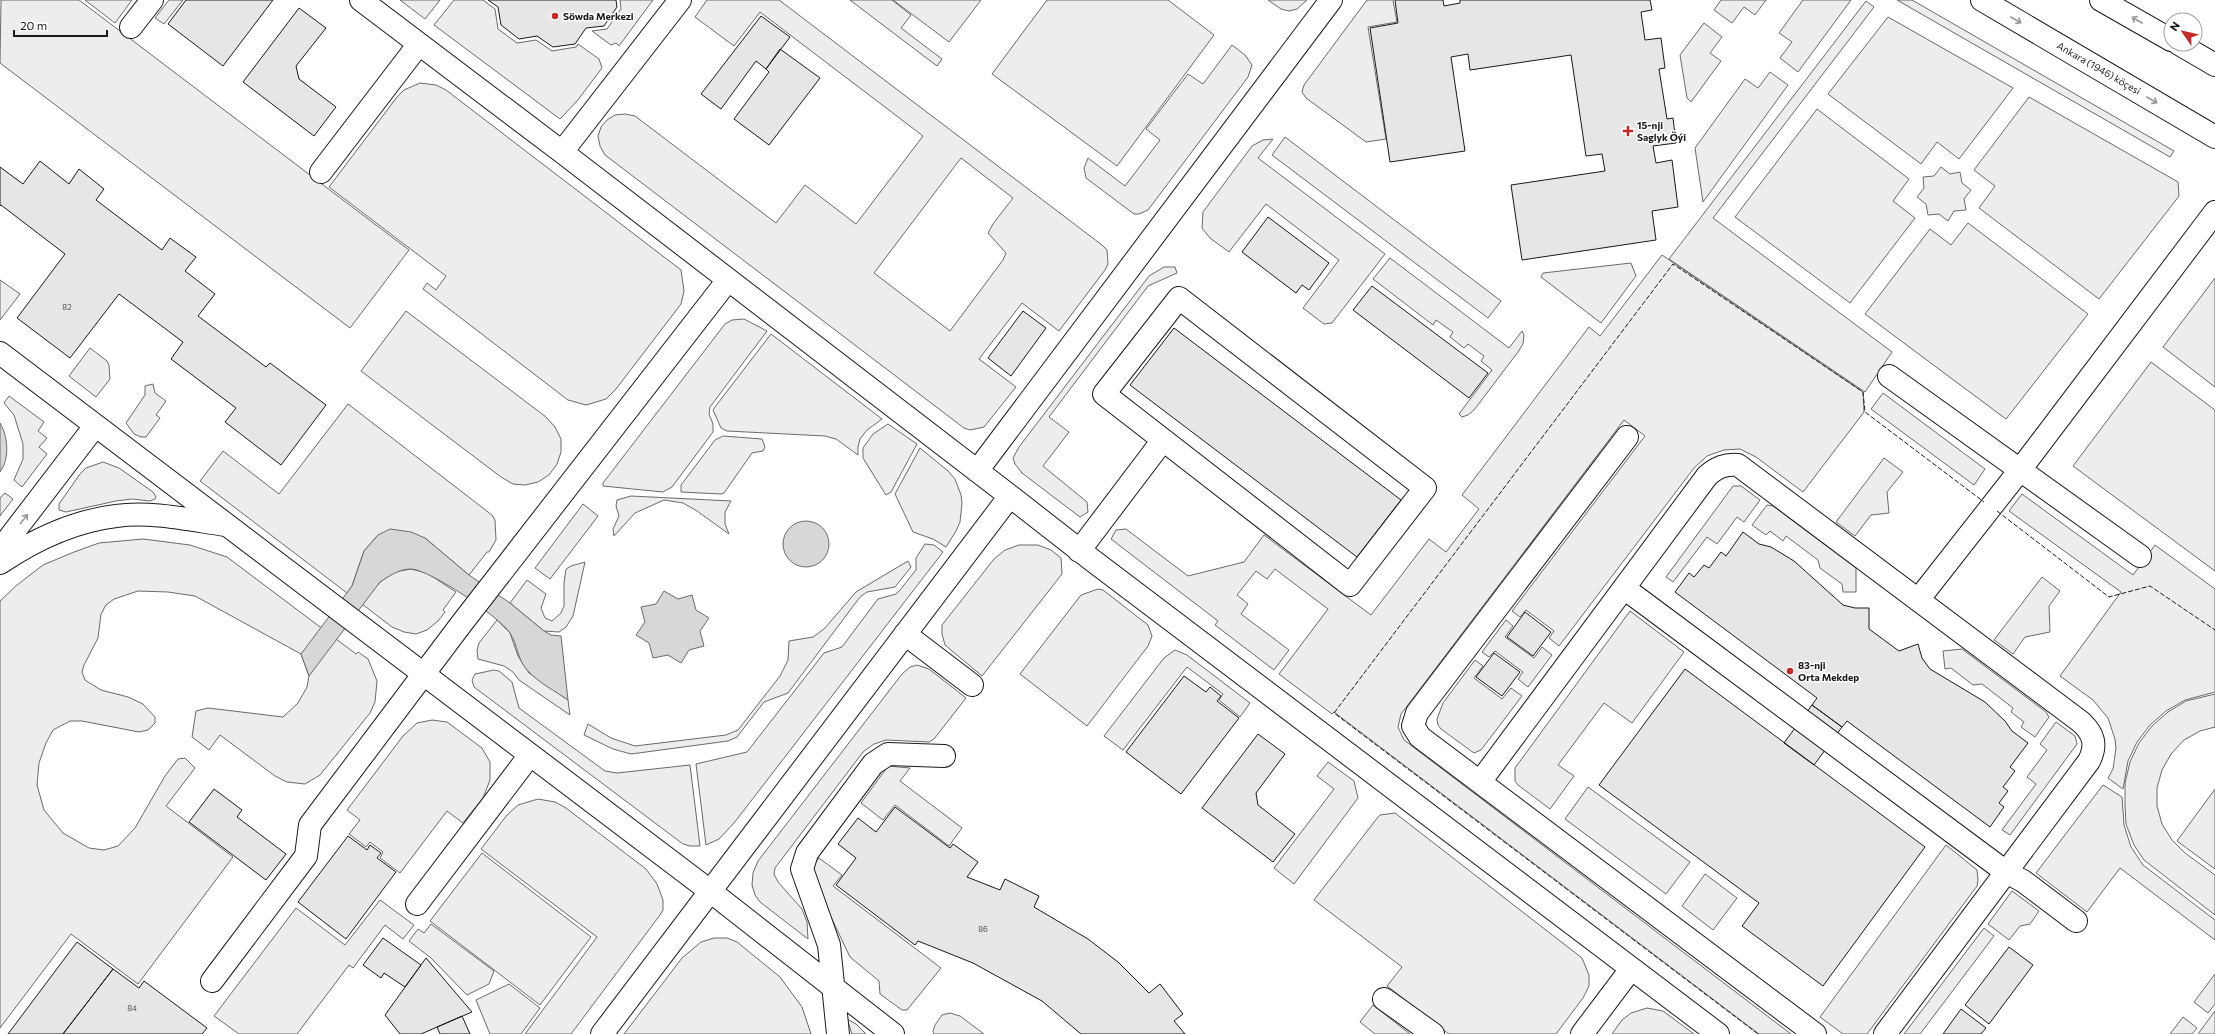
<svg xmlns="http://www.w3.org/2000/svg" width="2215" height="1034" font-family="Commissioner,sans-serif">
  <rect width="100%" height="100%" fill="#fff"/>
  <path fill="#ededed" stroke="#6a6a6a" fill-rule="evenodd" d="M1,0h78l330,250 -59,78 -350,-265z
    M85,0h47l-17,23z
    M169,0h14l-19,24 -9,-6z
    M400,0h40l-15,19z
    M454,0h29l12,9 3,20 19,14 19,-3 16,11 24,-4 2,-3 21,15 3,9 -25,33 -17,18 -126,-94z
    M620,0h33l-34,46 -3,-3 -5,2 -19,-14 15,-2 14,-20z
    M707,0h72l323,245 5,5 1,14 -3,6 -46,61 -37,-28 -43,56 37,28 -32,40 -14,3 -6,-2 -359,-273 -5,-9 -2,-10 3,-9 6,-7 8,-5 10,-1 10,2 141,107 29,-38 51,39 67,-88 -163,-124 -26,34 -39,-29zM961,158l52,40 -20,26 -5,9 18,20 -3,7 -53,71 -76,-58z
    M850,0h42l19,15 -10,13 41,31 -5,7z
    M893,0h88l-32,42z
    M1047,0h121l46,35 -97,131 -125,-92z
    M1268,0h39l-10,9 -8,2 -8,-2z
    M1367,0h26l4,22 -29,5 18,112 -20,3 -60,-44 -4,-6 2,-7z
    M1721,0h45l-11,15 -11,-8 -12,16 -18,-13z
    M1803,0h48l-53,72 -18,-14 12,-16 -13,-9z
    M1897,0h15l262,151 -4,6z
    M1866,1l8,6 -161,211 179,134 -27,40 -196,-133z
    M1888,17l125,71 -54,71 -22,-17 -16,22 -93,-70z
    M1704,23l18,14 -12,16 11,8 -30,41 -4,-4 -7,-43z
    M1232,45l13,10 7,10 -4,12 -100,133 -9,4h-5l-48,-36 -2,-10 4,-10 37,28 35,-46 -14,-11 42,-55 15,10z
    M1770,72l18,13 -85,117 -8,-54 50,-69 13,9z
    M420,83l16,2 10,5 235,180 3,21 -3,13 -65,85 -10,10 -20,6 -18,-5 -145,-111 4,-6 9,7 10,-14 -117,-89 68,-90 7,-7z
    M2029,97l149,85 1,14 -80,103 -120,-91 16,-22 -21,-16z
    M1817,109l92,70 -16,22 22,17 -65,85 -115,-86z
    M1285,137l216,164 -13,17 -216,-163z
    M1273,139l-15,19 127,96 -53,69 -8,1 -21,-16 36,-48 -73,-56 -37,48 -19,-14 -8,-10 1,-16 49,-66 11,-6z
    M1941,167l9,7 10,-2 2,11 9,7 -7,9 2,11 -12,1 -6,10 -9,-7 -11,1 -2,-11 -9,-7 7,-9 -1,-11 11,-1z
    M1968,223l120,91 -82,105 -141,-105 65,-85 21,16z
    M1662,255l201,137 1,20 -61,80 -47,-35 -16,-8 -16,1 -17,6 -13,12 -135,178 -10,-8 5,-7 -28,-21 -6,7 -8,-6 133,-175 -21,-16 -223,294 -3,13 6,13 387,294h-32l-425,-322 -2,2 -53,-40 49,-65 -53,-40 -8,10 -11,-8 -19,24 11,9 -7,10 48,36 -15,20 -59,-45 3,-4 -107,-82 5,-9 10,-1 62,47 56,-14 20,-27 107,80 58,-76 17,13 33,-43 -17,-14 127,-168 11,9z
    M1390,258l119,90 13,-17 2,4 -1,9 -5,8 -44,58 -6,5 -6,2 -3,-3 33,-44 -11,-9 3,-5 -16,-12 -4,4 -14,-11 3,-5 -17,-12 -3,5 -60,-46z
    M1631,263l5,13 -35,47 -60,-46 2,-4z
    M1164,267h11l2,6 -29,13 -99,131 20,15 -26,34 44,36 1,10 -8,5 -58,-44 -7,-9 -2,-6 6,-11 130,-171z
    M2215,278v109l-52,-40z
    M0,280l20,14 -20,26z
    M406,311l140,106 9,10 6,12v13l-4,12 -8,11 -11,7 -13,3 -12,-1 -12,-7 -140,-106z
    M744,319l23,12 -57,76 -1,7 4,10v8l-41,55 -9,5 -60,-6v-3l122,-159 7,-4z
    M771,334l111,85 -15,11 -7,9 -2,8v8l-22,-16 -11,-3 -98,-5 -6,-3 -8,-18 2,-3z
    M90,348l17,13 2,4 1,14 -14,18 -27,-21z
    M2151,362l64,48v161l-142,-105z
    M153,384l2,9 11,8 -10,14 4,3 -14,19h-5l-7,-3 -8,-11 19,-28v-9z
    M1883,393l102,76 -11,16 -103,-76z
    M9,396l35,26 -6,9 9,7 -8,9 8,7 -25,33 -8,-7 9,-21v-15l-9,-29 -10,-12z
    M348,404l144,111 3,5 1,20 -7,12h-2l-18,23 -44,-37 -47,-3 -14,16 -12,35 -5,7 -147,-112 23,-30 56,43z
    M888,424l29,20 -26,48 -5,3 -23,-37v-10l10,-14z
    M723,436l39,3 3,8 -2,4 -11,2 -28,40 -3,1 -40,-2v-7l34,-45z
    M920,448l28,23 7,8 6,16 1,8 -2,19 -4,9 -10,16 -13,-8 -20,-7 -18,-38z
    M1884,458l19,14 -16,20 2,21 -18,2 -16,21 -19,-14z
    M103,462l16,6 34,24 3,5 -1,2 -5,2 -18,-2 -16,2 -50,11 -7,-2v-6l21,-30 6,-6z
    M1733,486h8l19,14 -16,22 -7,-5 -20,27 -10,-7 -34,45 -7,-5z
    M5,493l8,6 -13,17v-18z
    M2022,494l111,81 22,-30 60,44v103l-30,8 -19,11 -16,14 -13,17 -9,19 -5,28 -15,-11 5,-9 3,-21 -1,-9 -7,-21 -15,-18 -33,-24 61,-84 -112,-81z
    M631,496l100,5 -6,11v12l4,10 -32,-23 -14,-8 -19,-3 -29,13 -21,23 -1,-7 6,-13 -3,-10 1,-6z
    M583,504l15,12 -48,63 -15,-11z
    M1767,505l6,1 83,62v24h-13l-1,-8 -22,-16 -2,-8 -32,-24 -3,5 -13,-10 -4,4 -14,-10z
    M143,539l47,6 37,12 129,97 2,-2 10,7 9,22 -2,21 -5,11 -50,62 -15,9 -18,-2 -12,-6 -55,-41 -11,15 -17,-13 4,-26 12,-3 75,9 15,-14 9,-16 2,-11 -8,-22 -106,-58 -27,-4 -30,-1 -24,8 -8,6 -5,9 -3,24 -14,27 -2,7 3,8 16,10 27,7 15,7 12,13v6l-7,7 -9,2 -57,-11h-12l-17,9 -7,13 -7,20 -2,22 7,25 19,23 26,15 15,2 14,-4 17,-18 30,-52 13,-17 7,-1 10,10 -29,38 67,51 -95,127 -67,-50 -71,94v-427l17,-16 26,-20 31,-13 25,-9z
    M925,544l9,1 9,7 -209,271 -15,16 -13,6 -10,-81 51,-12 77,-99 18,-6 36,-48 18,-5 4,-4 16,-20v-12z
    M1019,545h19l13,5 10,8 1,16 -80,102 -37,-31 -3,-11v-9l52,-66 11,-9z
    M908,561l3,6 -16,20 -28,5 -7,5 -72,96 -24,9 -27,35 -9,4 -97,13 -18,-5 -29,-14 4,-11 23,14 24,8 91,-11 12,-5 42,-54 8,-16 1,-19 24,-4 11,-8 32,-37z
    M585,562l-12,54 -7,11 -7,5 -15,-1 -34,-28 17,-23 19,14 -5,14 4,10 7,3 9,-8 3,-7v-23l2,-14 5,-3z
    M411,569l16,4 29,19 -13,18 2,2 -7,9 -11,9 -11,4 -12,-2 -12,-5 -30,-23 18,-22 15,-10z
    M2042,577l18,14 -11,15 1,26 -25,5 -12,17 -19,-14z
    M1098,589l5,1 45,35 4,11 -4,10 -61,80 -67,-52 61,-79z
    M1630,611l54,41 -52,71 -28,-20 -46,62 16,11 -24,33 -32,-24 -3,-4v-13z
    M497,620l13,13 8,23 11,17 39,27 2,15 -51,-35 -6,-8 -9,-6 -26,-7 -1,-9 2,-7z
    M1506,620l7,6 -8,11 29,21 8,-11 10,8 -24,32 -10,-8 5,-7 -28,-21 -6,6 -7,-5z
    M1962,649l84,63 3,5 -14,20 -14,-10 3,-5 -13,-10 2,-4 -31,-24 -9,1 -22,-17 -6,1 -2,-18z
    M1175,650l12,5 63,48 -10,14 -21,-17 4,-6 -36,-27 -64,83 -19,-14 60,-78z
    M1475,660l8,6 -9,12 28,21 9,-11 11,8 -41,54 -7,3 -33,-24 -3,-4 -1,-6 6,-16z
    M917,665l12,4 37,29 -32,41 -5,3 -43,-2 -12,4 -11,8 -88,116 -1,6 4,8 24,27 5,13 1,17 -48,-37 -5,-7 -3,-10 1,-12 5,-12 144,-187 8,-7z
    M494,670l5,1 13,11 7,26 86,63 12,2 73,-8 10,81h-10l-7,-2 -209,-157 -2,-7 3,-6z
    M2215,694v33l-15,4 -16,9 -13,14 -9,16 -5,18v18l5,18 10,16 13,13 30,22v40l-71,-55 -10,-15 -8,-21 -1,-19v-22l5,-21 9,-19 13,-17 16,-14 18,-11z
    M432,720l15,2 35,26 8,14v18l-7,18 -20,25 -16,-12 -47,62 -20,-15 3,-6 -13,-10 -4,5 -17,-13 11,-14 -13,-10 56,-74 14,-13z
    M2056,722l19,14 2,8 -67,91 -8,-5 34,-46 -9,-7 20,-27 -7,-6z
    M1328,762l26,19 4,17 -64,86 -20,-16 60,-79 -17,-13z
    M888,766l22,2 -10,13 62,47 -13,18 -54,-41 -12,15 -22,-17z
    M2103,785l19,12 2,28 7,22 12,18 72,55v20l-95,-72 -33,44 -51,-39z
    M1588,787l102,75 -24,32 -101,-75z
    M2215,789v80l-38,-28z
    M538,799l17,3 11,6 80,61 11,15 6,16v10l-3,5 -89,119h-46l72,-97 -116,-88 26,-34 11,-10z
    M1395,813l187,145 7,17v11l-6,12 -27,36h-107l-62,-48 15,-19 -88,-67 64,-83 2,-2z
    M1946,845l31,25 1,10 -1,6 -110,148h-24l-23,-17z
    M482,853l109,84 -51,68 -110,-84z
    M819,858l23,17 -9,11 108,82 -34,42h-5l-22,-16 -1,-13 -29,-24 -39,-82v-7z
    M1705,874l32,24 -24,32 -31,-24z
    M2012,891l27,20 -9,13 -10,2 -11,14 -21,-16z
    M380,900l34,25 -11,14 -18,-14 -32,43 -4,-3 -52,69h-58l-25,-18 82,-108 49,37z
    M431,924l63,47 -5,13 -22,11 -36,-37 -22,-17 9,-12 6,4z
    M1984,928l10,8 -74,98h-16z
    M714,938h13l10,4 43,35 22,30 9,27h-187l58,-76 19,-16z
    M2215,974v30l-7,9 -14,-11z
    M509,984l31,24 -19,26h-31l-14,-34z
    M1373,1005l37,29h-35l-15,-12z
    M1647,1008l16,3 31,23h-82l10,-14 9,-7z
    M2215,1011v23h-17z
    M950,1013l10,3 24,18h-50l-1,-3 2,-6 7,-10z
    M2183,1017l14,11 -5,6h-22z
    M847,1019l9,5 10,10h-14z"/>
  <path fill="#d7d7d7" stroke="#6a6a6a" d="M0,423c8,13 10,36 0,49z
    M783 544a23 23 0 1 1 46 0a23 23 0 1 1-46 0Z
    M390,529l21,3 14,6 44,37 41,28 34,28 7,4 10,1 7,64c-13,-9 -29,-17 -40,-29 -11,-11 -10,-26 -18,-38 -12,-17 -79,-63 -99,-64 -12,0 -22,7 -31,13l-71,94 -8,-22 51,-68 12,-35 14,-16z
    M664,591l14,8 14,-4 4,15 13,8 -9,13 4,15 -15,4 -8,13 -13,-8 -15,3 -4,-15 -13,-8 9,-13 -4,-15 15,-3z"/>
  <path fill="#e6e6e6" stroke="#1a1a1a" d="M186,0h87l-50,66 -55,-42z
    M488,0h128l1,7 -13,19 -18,2 -11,16 -22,3 -16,-11 -18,3 -18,-14 -3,-18z
    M1395,0h48l1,6 16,-3v-3h190l2,10 -11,2 4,28 16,-2 4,30 -6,1 8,50 6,-1 3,25 -23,3 3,17 16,-3 6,47 -26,4 4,29 -134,20 -11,-75 94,-14 -3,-17 -16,2 -15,-101 -101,15 -2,-16 -17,3 14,94 -75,11 -20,-134 28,-5z
    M299,8l27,20 -30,38 3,13 37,28 -22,29 -71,-54z
    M761,16l29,21 -24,32 -10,-8 -35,48 -20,-15z
    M780,49l40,29 -51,67 -35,-26 35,-47 -3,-3z
    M40,161l29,23 10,-15 25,20 -8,11 66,50 8,-12 26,19 -11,14 30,23 -17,22 68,51 4,-4 56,42 -45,60 -56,-43 11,-14 -65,-49 12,-17 -64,-48 -49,64 -53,-40 48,-64 -64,-49 -1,1v-39l23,17z
    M1268,217l61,46 -20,27 -7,-5 -6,8 -54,-41z
    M1372,286l116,87 -19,25 -116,-88z
    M1023,311l23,17 -35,48 -23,-18z
    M1174,328l227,172 -44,57 -227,-172z
    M1743,532l16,12 12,3 23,14 49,44 12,3h14v21l30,22 19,-7 4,14 8,11 55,33 20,19 7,10 16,12 -18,24 5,4 -12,16 5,4 -9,12 5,4 -14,20 -143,-106 -5,6 -30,-22 5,-7 -142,-106 14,-19 5,4 10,-12 5,3 12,-16 5,4z
    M1525,612l26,20 -18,24 -26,-19z
    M1494,653l26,19 -18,24 -26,-19z
    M1685,669l240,178 -102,139 -81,-60 17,-23 -160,-118z
    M1184,676l22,16 4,-5 11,9 -4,5 22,17 -58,76 -55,-42z
    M1812,705l30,22 -28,38 -30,-22z
    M1258,734l27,20 -29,39 2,12 37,29 -22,28 -71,-54z
    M214,789l28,21 -5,7 49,37 -20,26 -77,-58z
    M895,807l55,41 3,-4 25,18 -11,15 33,13 5,-11 34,17 -5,11 54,32 30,23 31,31 11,-9 23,30 -9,7 11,13h-104l-39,-33 -69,-38 -55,-22 -3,4 -79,-60 20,-27 -18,-14 20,-26 18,14z
    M348,836l19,14 3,-5 11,8 -4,5 19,14 -50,67 -48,-37z
    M383,938l38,27 -16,22 -21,-14 -3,5 -18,-13z
    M77,942l36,27 -50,65h-55z
    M2009,947l24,18 -44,59 -24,-19z
    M426,958l46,54 -51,22h-21l-15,-19z
    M113,969l26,19 5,-7 63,47 -5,6h-139z
    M1961,1009l25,19 -5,6h-38z
    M462,1016l8,18h-30l-3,-7z"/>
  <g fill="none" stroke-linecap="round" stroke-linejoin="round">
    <defs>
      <path id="minor" d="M361,0l201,152 448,344 -408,538
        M131,27l21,-27
        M562,152l118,-152
        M321,172l98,-128
        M1179,298l246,190 -75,97 -246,-191z
        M0,353l710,538 183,143
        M1889,376l251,180
        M1627,437l-210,276 -4,13 7,11 395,297
        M977,471l354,-471
        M1010,496l82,64 626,474
        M0,550l95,-124
        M1079,551l84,-111
        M0,563c34,-23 74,-42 116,-47 35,-5 74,4 110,9
        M1624,588l382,284 17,9 53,40
        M1918,600l102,-130 195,-258
        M905,634l67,51
        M1480,782l227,-306c10,-9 18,-12 31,-11l343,257c13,12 16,23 8,39l-204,273
        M417,904l113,-149
        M212,981l94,-125 4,-31 152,-202 266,-343
        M1384,999l49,35
        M838,1034l-9,-89 -27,-76 5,-16 66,-89 15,-10 56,2
        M1582,1034l49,-65"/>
      <path id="major" d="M1982,0l233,137
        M2101,0l70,40
        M2179,44l36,21"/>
    </defs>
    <use href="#minor" stroke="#1a1a1a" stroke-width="24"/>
    <use href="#major" stroke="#1a1a1a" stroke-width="24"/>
    <use href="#minor" stroke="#fff" stroke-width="22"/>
    <use href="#major" stroke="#fff" stroke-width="22"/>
    <path stroke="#1a1a1a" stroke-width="1" stroke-dasharray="5 2" stroke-linecap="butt" d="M1997,511l112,86 41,-11 65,44
      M1758,1034l-424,-321 339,-449 190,128 2,20 119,90"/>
  </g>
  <defs><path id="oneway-shaft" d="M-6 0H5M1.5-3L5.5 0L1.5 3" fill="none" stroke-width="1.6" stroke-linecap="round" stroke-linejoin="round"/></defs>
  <g stroke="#989898">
    <use href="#oneway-shaft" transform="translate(2016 20) rotate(30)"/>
    <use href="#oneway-shaft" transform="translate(2137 20) rotate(-150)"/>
    <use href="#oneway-shaft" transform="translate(2152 100) rotate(30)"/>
    <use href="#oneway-shaft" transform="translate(24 519) rotate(-52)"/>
  </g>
  <g fill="#c62828" stroke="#fff" stroke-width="1.5">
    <circle cx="555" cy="16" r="4"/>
    <path d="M1626 125h4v4h4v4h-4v4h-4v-4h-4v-4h4z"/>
    <circle cx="1790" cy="671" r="4"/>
  </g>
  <g text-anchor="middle" stroke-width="3" stroke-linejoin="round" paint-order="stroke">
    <g font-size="8" fill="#4d4d4d">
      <text x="67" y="310">82</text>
      <text x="983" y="932">86</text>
      <text x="132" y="1011">84</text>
    </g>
    <g font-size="10" font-weight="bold" fill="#1a1a1a" stroke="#fff" text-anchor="start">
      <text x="563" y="20">Söwda Merkezi</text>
      <text x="1637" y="129">15-nji<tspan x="1637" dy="12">Saglyk Öýi</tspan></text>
      <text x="1798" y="669">83-nji<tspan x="1798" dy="12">Orta Mekdep</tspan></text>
    </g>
    <g font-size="10" fill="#1a1a1a" stroke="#fff">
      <text transform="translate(2099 68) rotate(30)" y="4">Ankara (1946) köçesi</text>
    </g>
  </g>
  <g transform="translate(2183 32) rotate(304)"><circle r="19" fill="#ffffff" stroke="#a3a3a3"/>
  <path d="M0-3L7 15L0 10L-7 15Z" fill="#c62828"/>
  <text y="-6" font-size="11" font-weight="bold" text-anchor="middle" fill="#1a1a1a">N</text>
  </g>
  <path d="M14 30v6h93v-6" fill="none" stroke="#1a1a1a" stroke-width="2"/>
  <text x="20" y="30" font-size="12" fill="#1a1a1a" stroke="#ffffff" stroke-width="3" paint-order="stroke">20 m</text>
</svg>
